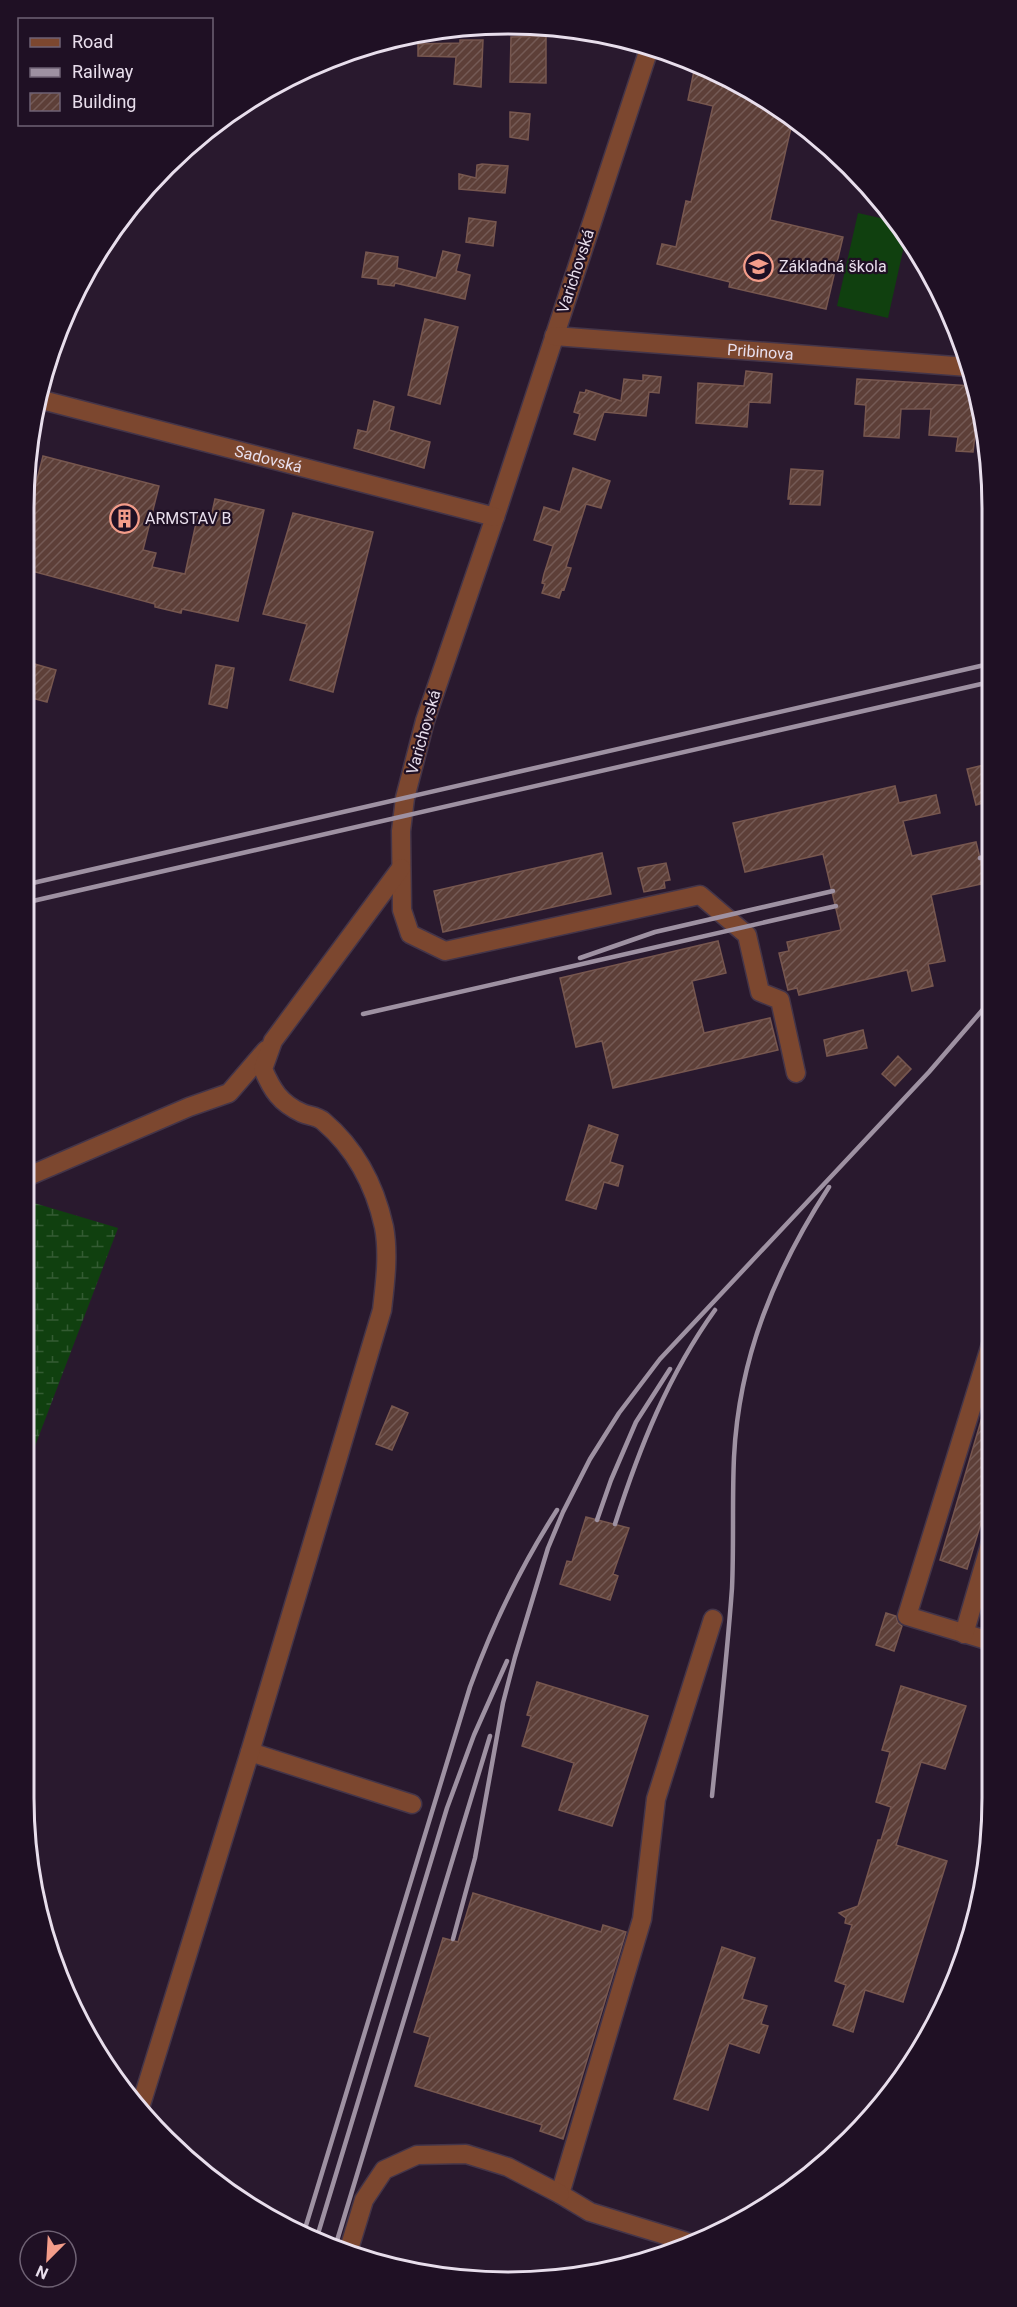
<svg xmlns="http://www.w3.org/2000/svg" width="1017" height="2307" font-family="Roboto,sans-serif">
  <defs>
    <pattern id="wetland-marsh" width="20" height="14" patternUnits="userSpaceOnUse" patternTransform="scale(1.5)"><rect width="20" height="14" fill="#10400f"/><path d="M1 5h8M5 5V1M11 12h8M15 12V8" fill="none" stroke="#335b32"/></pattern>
    <pattern id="building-hatch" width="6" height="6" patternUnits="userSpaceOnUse" patternTransform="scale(1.5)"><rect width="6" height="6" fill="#5d3f38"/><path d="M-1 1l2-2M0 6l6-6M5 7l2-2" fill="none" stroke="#745a55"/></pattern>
  </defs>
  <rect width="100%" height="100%" fill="#29192e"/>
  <path fill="url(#wetland-marsh)" d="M24,1200l94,28 -94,247z"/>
  <path fill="#10400f" d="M858,213l40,9 8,15 -18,81 -51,-12z"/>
  <path fill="url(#building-hatch)" stroke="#77574f" stroke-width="1.5" d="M546,36v47l-36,-1 1,-45z
    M460,40h23l-2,47 -27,-3 2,-27 -38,-1v-12l42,-1z
    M695,66l98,53 -23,101 73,17 -17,72 -97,-22 1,-5 -73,-18 5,-20 14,3 10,-46 5,1 22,-96 -25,-6z
    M510,112l20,2 -2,26 -18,-3z
    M482,164l26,2 -3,27 -46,-4v-15l17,4 1,-13z
    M469,218l27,4 -3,24 -27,-4z
    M443,251l17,4 -4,16 14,4 -5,24 -70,-16 -1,3 -16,-2v-5l-16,-2 4,-25 32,5 -1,11 39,10z
    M425,319l33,8 -18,77 -32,-9z
    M746,371l26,3 -2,29 -21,-1 -2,25 -51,-4 2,-40 46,3z
    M643,375l18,2 -2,16 -10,-1 -3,24 -42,-4 -9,28 -21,-6 6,-20 -6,-2 6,-20 5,1 1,-3 35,11 3,-22 19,2z
    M857,379l116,7 9,32h-5l-4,34 -17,-1 2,-14 -29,-2 2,-26h-30l-2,29 -35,-2 2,-31 -11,-1z
    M374,401l20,6 -5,23 41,12 -6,26 -70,-20 4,-18 9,2z
    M43,456l116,30 -16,64 13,3 -4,14 33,7 13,-60 13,3 4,-18 49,11 -26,111 -56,-12 -1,4 -26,-6v-3l-131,-35v-38z
    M573,468l37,13 -9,27 -15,-4 -20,63 5,1 -7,22 -2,-1 -3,9 -17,-5 3,-9 -3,-1 2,-9 9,-28 -19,-6 10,-33 16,5z
    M791,469l32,2 -3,34 -30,-1 1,-5h-3z
    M293,513l80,19 -40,160 -43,-12 17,-56 -44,-10z
    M24,661l32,9 -9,32 -23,-6z
    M216,665l18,3 -7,40 -18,-4z
    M984,765l6,25v11l-14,4 -9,-36z
    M895,786l4,17 37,-8 4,18 -37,8 9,35 64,-14 10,41 -55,12 14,66 -17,3 5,22 -21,5 -5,-21 -108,25 -2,-7 -9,2 -9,-37 10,-2 -2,-9 54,-12 -18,-76 -78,18 -12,-49z
    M602,853l9,41 -168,38 -9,-41z
    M666,863l4,17 -6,1 1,7 -21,4 -6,-24z
    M718,941l8,32 -34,8 12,52 66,-15 8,32 -165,38 -11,-47 -26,6 -16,-69z
    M863,1030l4,18 -40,8 -3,-16z
    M898,1056l13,13 -16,17 -13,-12z
    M589,1125l29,10 -8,27 13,4 -5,20 -14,-4 -8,27 -30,-9z
    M988,1397h4v90l-25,82 -27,-9z
    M392,1406l16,7 -16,37 -16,-6z
    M586,1517l43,11 -16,46 5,2 -8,24 -50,-16 7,-23 5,1z
    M886,1613l10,3 2,7 4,3 -8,25 -18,-6z
    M537,1682l111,34 -36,110 -53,-16 15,-47 -52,-17 9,-30 -4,-1z
    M901,1686l65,20 -21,63 -24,-7 -25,83 51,16 -44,141 -38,-12 -12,42 -20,-7 13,-40 -11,-4 17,-56 -7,-2 1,-5 -7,-5 19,-7 20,-66h3l10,-33 -15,-5 14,-50 -8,-2z
    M473,1893l128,39 2,-7 23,7 -63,207 -23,-8 2,-6 -127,-39 15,-49 -16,-5 29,-94 15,4z
    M722,1947l33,11 -13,41 25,7 -6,18 7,2 -9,27 -30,-10 -21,67 -34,-11z"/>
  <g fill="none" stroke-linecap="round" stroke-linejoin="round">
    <defs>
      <g id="minor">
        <path d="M650,46l-155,471 -70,204 -20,77 -4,33 1,79 8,24 35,17 255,-56 47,40 13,57 20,8 16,73"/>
        <path id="s1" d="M554,336l414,31"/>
        <path id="s2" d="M42,400l453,117"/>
        <path d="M24,1178l165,-71 40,-14 37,-43"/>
        <path d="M992,1341l-85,275 86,26"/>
        <path d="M964,1634l28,-96"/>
        <path d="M250,1752l162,52"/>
        <path d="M139,2111l111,-359 132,-442c3,-26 7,-56 2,-83 -9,-41 -29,-79 -61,-106 -6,-5 -14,-5 -21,-8 -22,-10 -30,-23 -39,-44l10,-28 128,-173"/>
        <path d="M694,2244l-104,-32 -30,-18 82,-275 14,-120 57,-180"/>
        <path d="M349,2249l15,-49 20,-30 33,-15 49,-1 42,13 52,27"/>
      </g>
    </defs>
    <use href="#minor" stroke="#443549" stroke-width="21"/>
    <use href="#minor" stroke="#7c472f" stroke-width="18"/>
    <path stroke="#9e91a2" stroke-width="4.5" d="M980,858l10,-3
      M984,872l6,-2
      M24,885l965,-221
      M24,903l966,-221
      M580,958l75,-26 178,-41
      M363,1014l473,-108
      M597,1520l14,-40 25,-58 34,-53
      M615,1524c24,-75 53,-149 100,-214
      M712,1796c7,-69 15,-138 20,-208 2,-43 0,-87 2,-131 5,-100 41,-187 95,-270
      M453,1939l22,-81 28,-155 12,-46 33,-109 15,-36 27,-53 29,-46 41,-54 269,-287 62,-72
      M304,2232l166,-545c23,-63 51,-121 87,-177
      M317,2237l130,-429 27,-73 33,-74
      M336,2244l154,-508"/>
  </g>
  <defs>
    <symbol id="school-ring" viewBox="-11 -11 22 22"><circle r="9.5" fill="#1f1024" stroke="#f49d8a" stroke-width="1.5"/><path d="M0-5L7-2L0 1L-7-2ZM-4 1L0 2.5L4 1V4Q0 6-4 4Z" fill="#f49d8a"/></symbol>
    <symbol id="building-ring" viewBox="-11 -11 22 22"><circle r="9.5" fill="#1f1024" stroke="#f49d8a" stroke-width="1.5"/><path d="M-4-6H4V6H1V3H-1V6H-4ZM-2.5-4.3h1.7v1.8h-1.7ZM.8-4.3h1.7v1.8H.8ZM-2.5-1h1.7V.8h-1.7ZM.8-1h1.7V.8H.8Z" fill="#f49d8a"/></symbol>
  </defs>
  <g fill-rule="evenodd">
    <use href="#school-ring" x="742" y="250" width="33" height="33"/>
    <use href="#building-ring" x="108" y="502" width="33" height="33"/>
  </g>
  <g text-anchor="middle" stroke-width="4.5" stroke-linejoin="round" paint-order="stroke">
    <g font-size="16" fill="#e8deec" stroke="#1f1024" text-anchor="start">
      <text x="779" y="272">Základná škola</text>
      <text x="145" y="524">ARMSTAV B</text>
    </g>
    <g font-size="16" fill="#e8deec" stroke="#1f1024">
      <text transform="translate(575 271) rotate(-72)" y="6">Varichovská</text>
      <text dy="6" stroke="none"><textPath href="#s1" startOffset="207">Pribinova</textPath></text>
      <text dy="6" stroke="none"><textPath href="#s2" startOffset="234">Sadovská</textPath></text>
      <text transform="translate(423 732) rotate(-74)" y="6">Varichovská</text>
    </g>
  </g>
  <path d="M0 0H1017V2307H0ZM508 34H508A474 474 0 0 1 982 508V1798A474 474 0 0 1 508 2272H508A474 474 0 0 1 34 1798V508A474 474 0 0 1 508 34Z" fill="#1f1024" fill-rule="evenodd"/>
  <path fill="none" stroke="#e8deec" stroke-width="3" d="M508 34H508A474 474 0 0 1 982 508V1798A474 474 0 0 1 508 2272H508A474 474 0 0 1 34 1798V508A474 474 0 0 1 508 34Z"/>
  <rect x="18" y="18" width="195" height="108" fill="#1f1024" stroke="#6f6274" stroke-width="1.5"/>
  <rect x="30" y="38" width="30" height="9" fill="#7c472f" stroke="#6f6274" stroke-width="1.5"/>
  <text x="72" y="48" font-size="18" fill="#e8deec">Road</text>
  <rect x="30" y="68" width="30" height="9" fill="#9e91a2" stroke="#6f6274" stroke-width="1.5"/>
  <text x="72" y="78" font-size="18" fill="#e8deec">Railway</text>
  <rect x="30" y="93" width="30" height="18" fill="url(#building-hatch)" stroke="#6f6274" stroke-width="1.5"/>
  <text x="72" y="108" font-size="18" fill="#e8deec">Building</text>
  <g transform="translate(48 2259) rotate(204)"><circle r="28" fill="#1f1024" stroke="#6f6274" stroke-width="1.5"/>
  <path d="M0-4.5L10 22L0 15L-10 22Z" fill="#f49d8a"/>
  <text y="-9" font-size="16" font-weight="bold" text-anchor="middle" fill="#e8deec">N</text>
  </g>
</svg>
